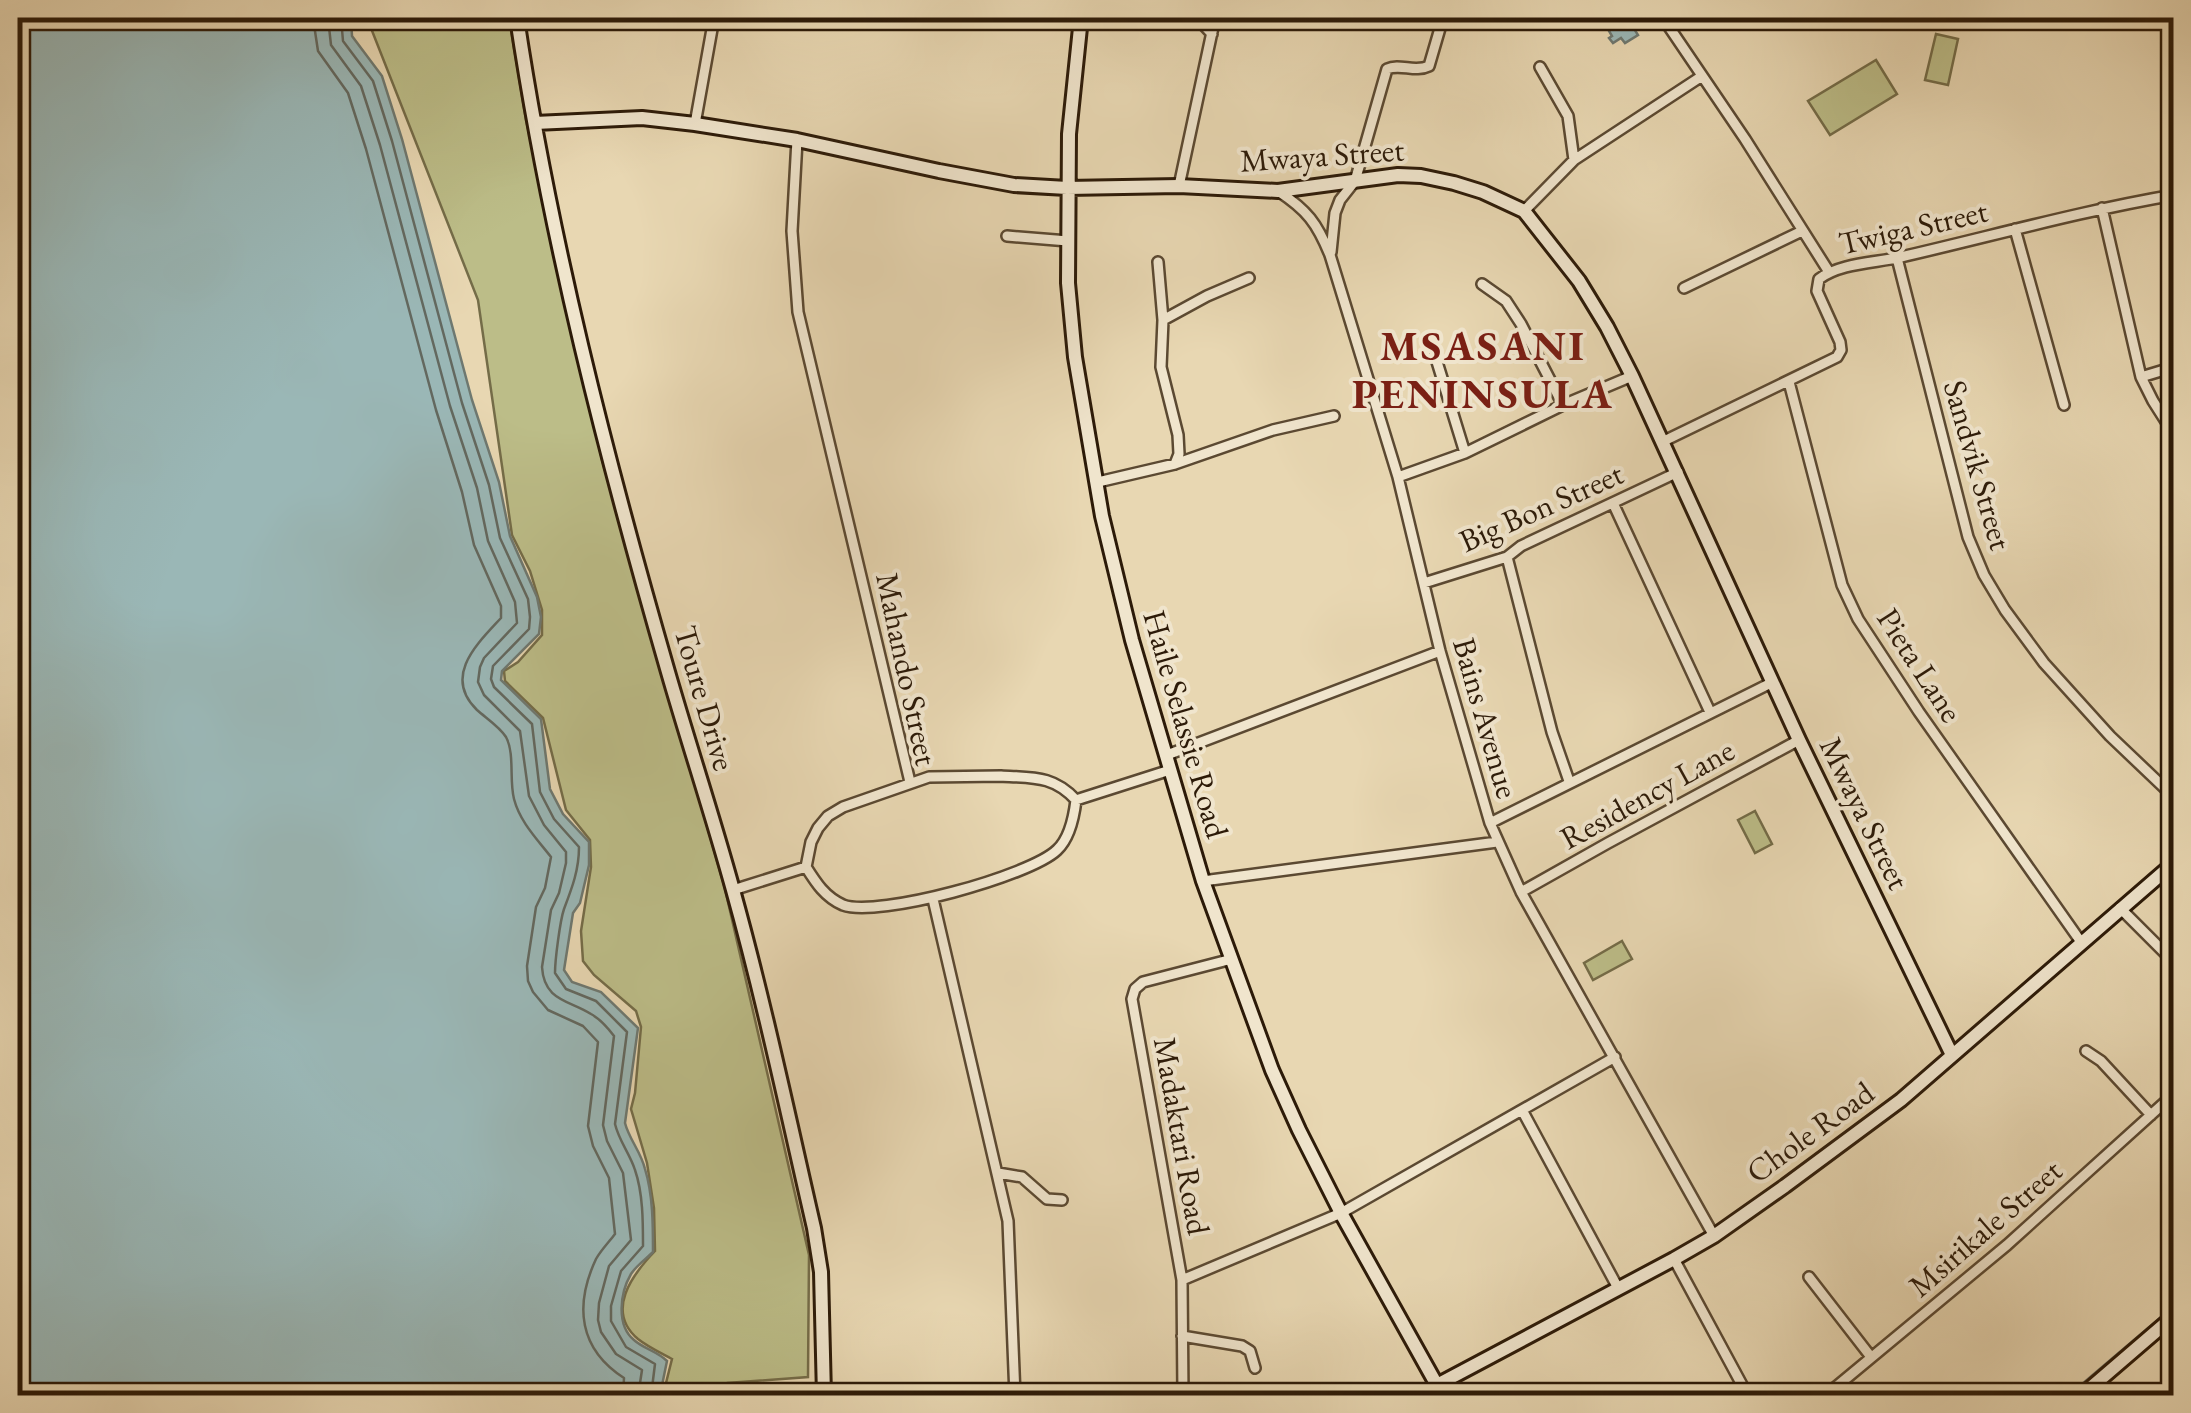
<svg xmlns="http://www.w3.org/2000/svg" width="2191" height="1413" font-family="'EB Garamond',serif">
  <rect width="100%" height="100%" fill="#e8d7b2"/>
  <filter id="stains"><feTurbulence type="fractalNoise" baseFrequency=".002" numOctaves="4"/><feColorMatrix values="0 0 0 0 .2 0 0 0 0 .09 0 0 0 0 .02 0 0 0 .5 -.17"/></filter>
  <radialGradient id="worn" r=".72"><stop offset=".6" stop-color="#630" stop-opacity="0"/><stop offset="1" stop-color="#630" stop-opacity=".3"/></radialGradient>
  <path fill="#bcbd88" stroke="#746c48" stroke-width="2.5" d="M367,18h142l17,102 76,340 123,429 84,366 -1,122 -80,6 1,12h-66l9,-36c-11,-6 -24,-12 -34,-20 -33,-28 -6,-64 17,-88l-1,-43 -7,-45 -16,-54 4,-16 6,-66 -5,-16 -42,-36 -11,-14 -2,-30 10,-64 -1,-27 -24,-30 -23,-92 -38,-37 -1,-10 14,-9 24,-27v-25l-12,-39 -18,-36 -34,-235z
    M1936,34l22,5 -10,46 -23,-5z
    M1876,60l21,34 -67,41 -22,-34z
    M1755,811l17,33 -17,9 -17,-33z
    M1622,941l10,18 -39,21 -9,-17z"/>
  <path fill="#9ab7b6" stroke="#6e7870" stroke-width="2.5" d="M18,18h333l1,18 30,40 20,63 70,261 27,82 11,54 27,61 4,20 -2,17 -37,37 -1,9 40,39 9,70 13,25 26,28v23l-9,38 -7,10 -9,57 8,12 29,10 37,36 -13,95c4,16 16,29 20,46 8,26 8,56 8,83 -7,7 -17,14 -22,22 -11,19 -15,51 3,66 10,9 23,11 33,21l-7,34h-642z
    M1628,19l10,16 -13,8 -4,-5 -8,5 -4,-5 3,-2 -3,-5z"/>
  <g fill="none" stroke-linecap="round" stroke-linejoin="round">
    <path stroke="#63685f" stroke-width="2.5" d="M313,18l5,33 30,42 18,56 70,261 26,82 12,53 27,61v12c-23,25 -59,58 -24,92 9,8 23,17 29,27 9,17 3,43 8,62 6,23 23,40 37,58l-6,31 -9,19 -9,59 1,15 5,11 15,18 35,16 15,16 -10,84 5,20 16,32 6,56c-6,8 -14,16 -19,25 -22,47 -17,90 28,119l-1,18
      M328,18l3,27 30,41 19,59 70,261 27,82 11,53 27,61 2,21 -33,35 -4,9 -2,15 6,13 36,36 9,65 15,29 22,27v11l-7,30 -8,17 -9,57c2,34 27,33 49,47 9,5 17,14 23,22l-11,89 4,16 16,32 8,67 -22,26 -10,37 -1,17 3,12 15,22 26,16 -4,26
      M341,18l2,23 30,40 19,60 70,262 27,82 11,53 28,61 2,18 -1,12 -36,37 -2,13 3,8 38,37 8,68 14,27 25,28c0,23 -7,41 -15,62 -4,12 -9,51 -9,64l11,16 30,12 31,31 -12,92c4,17 15,30 20,46 8,23 8,52 8,76l-22,25 -10,35v15l15,26 29,17 -4,32"/>
    <path stroke="#6e7870" stroke-width="2.5" d="M2068,1396l106,-90"/>
    <defs>
      <path id="street" d="M1197,18l15,16
        M1663,18l82,121 84,133
        M1540,67l28,49 6,44
        M695,124l19,-106
        M797,140l-5,91 6,81 112,470
        M1179,186l36,-168
        M1278,191c29,19 39,32 52,64l68,222 42,174 50,172 31,69 193,344
        M2102,208l39,169 12,24 21,33
        M1524,211l50,-51 128,-84
        M2015,229l49,176
        M1007,236l61,5
        M1331,252l4,-39 5,-13 15,-19 32,-112c13,-6 28,4 42,-3l14,-48
        M1897,258l71,279 16,38 21,35 39,53 66,73 64,61
        M1158,262l5,58 -2,47 17,68 1,19 -4,10
        M1482,284l24,17 15,23 42,81
        M1684,288l118,-57
        M1163,320l44,-24 42,-18
        M1430,339l35,114
        M2141,377l33,-10
        M1789,382l53,203 16,34 61,93 162,230
        M1664,441l173,-84 4,-7 -1,-8 -23,-51 2,-12c21,-16 56,-16 82,-22 91,-21 180,-46 273,-62
        M1398,477l67,-24 98,-48 69,-29
        M1098,482l77,-18 98,-34 61,-14
        M1613,503l97,209
        M1507,557l45,175 17,49
        M1424,583l83,-26 14,-11 157,-74
        M1167,755l273,-104
        M1001,776c31,2 52,-1 75,24 -2,17 -6,38 -19,50 -27,26 -179,68 -214,55 -18,-8 -27,-22 -37,-38l5,-25 7,-14 10,-12 15,-9 86,-30z
        M1076,800l94,-30
        M1490,823l283,-141
        M1203,881l294,-39
        M733,890l73,-23
        M1521,892l87,-49 191,-103
        M933,899l75,322 7,175
        M2120,908l54,54
        M2086,1051l15,10 50,54
        M1522,1110l96,178
        M998,1173l24,4 25,22 15,1
        M1674,1259l74,137
        M1809,1277l62,80
        M1182,1280l159,-67 274,-156
        M1182,1336l60,10 8,5 5,17
        M1183,1396l-1,-116 -50,-281 3,-10 8,-7 89,-23
        M1825,1396l182,-151 167,-151"/>
      <path id="secondary" d="M517,18c33,221 89,439 151,654 21,73 45,145 65,218 31,111 55,225 81,338l7,44 3,124
        M1081,18l-12,116 -1,149 7,74 27,159 30,124 71,241 69,189 27,60 42,83 102,183
        M535,123l107,-5 53,6 102,16 142,31 75,14 53,3 112,-2 99,5 120,-16 23,1 33,7 29,9 41,19 55,70 28,46 25,49 167,364 153,315
        M1437,1385l237,-126 40,-23 71,-50 116,-86 273,-237
        M2081,1396l93,-80"/>
    </defs>
    <use href="#street" stroke="#5b4932" stroke-width="14"/>
    <use href="#secondary" stroke="#2c1a08" stroke-width="18"/>
    <use href="#street" stroke="#f0e5cd" stroke-width="9"/>
    <use href="#secondary" stroke="#f0e5cd" stroke-width="12"/>
  </g>
  <g text-anchor="middle" stroke-width="8" stroke-linejoin="round" paint-order="stroke">
    <g font-size="32" fill="#2c1a08" stroke="#f0e5cd">
      <text transform="translate(1322 155) rotate(-4)" y="11">Mwaya Street</text>
      <text transform="translate(1913 227) rotate(-13)" y="11">Twiga Street</text>
      <text transform="translate(1978 465) rotate(74)" y="11">Sandvik Street</text>
      <text transform="translate(1541 507) rotate(-24)" y="11">Big Bon Street</text>
      <text transform="translate(1920 665) rotate(57)" y="11">Pieta Lane</text>
      <text transform="translate(907 669) rotate(78)" y="11">Mahando Street</text>
      <text transform="translate(705 698) rotate(74)" y="11">Toure Drive</text>
      <text transform="translate(1486 718) rotate(74)" y="11">Bains Avenue</text>
      <text transform="translate(1186 724) rotate(74)" y="11">Haile Selassie Road</text>
      <text transform="translate(1647 794) rotate(-29)" y="11">Residency Lane</text>
      <text transform="translate(1865 813) rotate(64)" y="11">Mwaya Street</text>
      <text transform="translate(1810 1132) rotate(-36)" y="11">Chole Road</text>
      <text transform="translate(1182 1136) rotate(80)" y="11">Madaktari Road</text>
      <text transform="translate(1985 1228) rotate(-41)" y="11">Msirikale Street</text>
    </g>
    <g font-size="42" font-weight="bold" letter-spacing="2.5" fill="#7a1f14" stroke="#f0e5cd">
      <text x="1483" y="360">MSASANI<tspan x="1483" dy="48">PENINSULA</tspan></text>
    </g>
  </g>
  <rect width="2191" height="1413" fill="none" stroke="#e8d7b2" stroke-width="60"/>
  <rect x="20" y="20" width="2151" height="1373" fill="none" stroke="#2c1a08" stroke-width="5"/>
  <rect x="30" y="30" width="2131" height="1353" fill="none" stroke="#2c1a08" stroke-width="2.5"/>
  <rect width="100%" height="100%" filter="url(#stains)"/>
  <rect width="100%" height="100%" fill="url(#worn)"/>
</svg>
